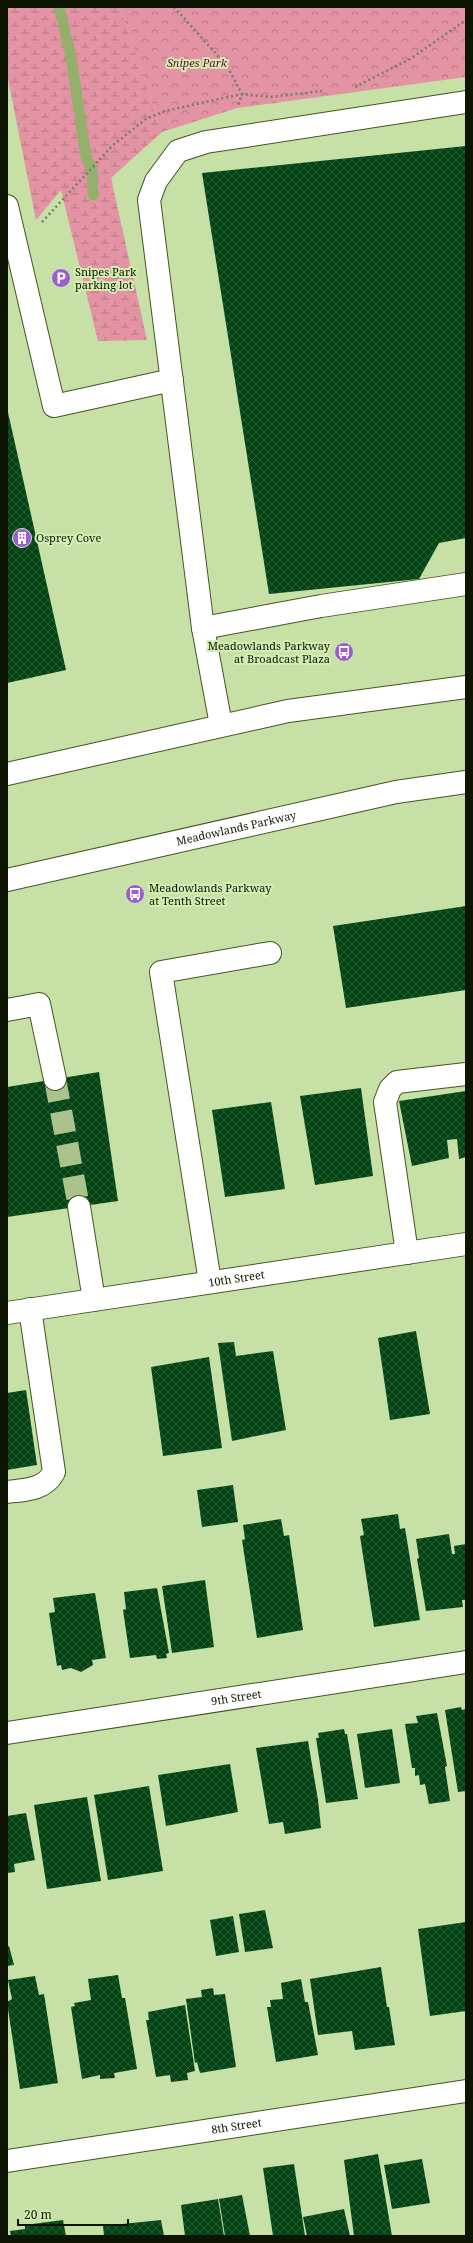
<svg xmlns="http://www.w3.org/2000/svg" width="473" height="2243" font-family="'Noto Serif',serif">
  <defs>
    <pattern id="wetland-marsh" width="20" height="14" patternUnits="userSpaceOnUse"><rect width="20" height="14" fill="#e393a3"/><path d="M1 5h8M5 5V1M11 12h8M15 12V8" fill="none" stroke="#b67783"/></pattern>
    <pattern id="park-crowns" width="20" height="18" patternUnits="userSpaceOnUse"><rect width="20" height="18" fill="#e393a3"/><path d="M2 6a3 3 0 1 1 6 0M12 15a3 3 0 1 1 6 0" fill="none" stroke="#b67783"/></pattern>
    <pattern id="building-cross-hatch" width="8" height="8" patternUnits="userSpaceOnUse"><rect width="8" height="8" fill="#034415"/><path d="M0 0l8 8M0 8l8-8" fill="none" stroke="#275b35"/></pattern>
  </defs>
  <rect width="100%" height="100%" fill="#c7e0a6"/>
  <path fill="url(#wetland-marsh)" d="M7,7h113l42,125 -51,46 36,162 -49,1 -37,-151 -25,30 -29,-146z"/>
  <path fill="url(#park-crowns)" d="M120,7h346v70l-229,31 -75,24z"/>
  <g fill="none" stroke-linecap="round" stroke-linejoin="round">
    <path stroke="#93af6b" stroke-width="11" d="M59,7l12,50 15,100 6,12 1,26"/>
  </g>
  <path fill="url(#building-cross-hatch)" d="M466,146v392l-27,5 -20,36 -150,15 -67,-421z
    M7,408l59,262 -59,13z
    M466,906v84l-120,18 -13,-82z
    M99,1072l19,129 -111,16v-130z
    M361,1088l12,88 -58,9 -15,-89z
    M466,1091v66l-7,2 -2,-20 -10,1 2,18 -37,8 -13,-65z
    M271,1102l14,87 -60,8 -13,-87z
    M416,1331l14,83 -40,6 -12,-82z
    M234,1342l2,14 37,-5 13,79 -54,11 -14,-98z
    M209,1357l13,91 -59,8 -12,-89z
    M26,1390l11,75 -30,5v-77z
    M233,1485l5,37 -36,5 -5,-37z
    M398,1514l2,15 5,-1 15,92 -46,7 -14,-91 4,-1 -3,-16z
    M281,1519l3,17 5,-1 14,95 -46,8 -15,-98 3,-1 -2,-14z
    M449,1534l3,20h3l-1,-8 12,-2v56h-4l1,7 -37,4 -9,-52 2,-1 -3,-19z
    M205,1580l9,67 -42,6 -10,-67z
    M157,1588l12,65 -3,1 1,4 -10,1 -1,-4 -26,3 -7,-48 3,-1 -2,-17z
    M95,1593l11,65 -14,2 1,5 -12,7 -10,-4 -9,2 -1,-5 -4,1 -8,-53 6,-1 -2,-14z
    M461,1707l1,3 4,-1v82l-8,1 -13,-82z
    M437,1713l10,53 -2,1 5,34 -21,3 -4,-20 -5,1 -1,-10 -4,1v-8h-3l-7,-44 13,-1 -2,-7z
    M344,1729l1,5h2l11,65 -32,4 -10,-65h3l-1,-5z
    M392,1729l8,54 -35,5 -8,-54z
    M308,1741l10,59 3,28 -36,6 -2,-12 -14,2 -13,-76z
    M230,1764l8,48 -72,14 -8,-51z
    M149,1786l14,85 -55,9 -14,-85z
    M87,1797l14,84 -54,8 -13,-84z
    M26,1813l9,47 -21,4 1,8 -8,1v-57z
    M265,1910l8,38 -28,4 -6,-38z
    M233,1916l6,36 -23,4 -6,-36z
    M466,1922v89l-36,5 -12,-87z
    M9,1946l5,19 -7,1v-19z
    M381,1967l6,40h2l6,38 -40,5 -3,-19 -34,4 -8,-56z
    M118,1975l4,23h3l12,71 -23,4 1,5 -15,1v-4l-18,4 -11,-72 4,-1 -1,-3 17,-3 -3,-21z
    M35,1976l4,19 5,-1 14,89 -38,6 -13,-87 5,-3 -4,-19z
    M301,1979l4,23h3l10,53 -42,7 -9,-55h4l-1,-7 13,-1 -2,-16z
    M213,1988l1,7 11,-1 11,73 -36,6 -3,-11 -2,1 -9,-64 16,-2 -1,-7z
    M185,2005l10,66 -8,2 1,7 -17,2 -1,-7 -14,2 -10,-57h3l-1,-8z
    M378,2154l14,82h-38l-10,-76z
    M422,2159l8,44 -38,6 -8,-44z
    M294,2164l11,72h-32l-10,-68z
    M242,2195l8,41h-25l-6,-37z
    M218,2199l6,37h-39l-4,-31z
    M344,2209l6,27h-43l-4,-19z
    M63,2220l3,16h-55l-1,-5 15,-2v-4z
    M161,2220l3,16h-60l-1,-10z"/>
  <g fill="none" stroke-linecap="round" stroke-linejoin="round">
    <path stroke="#abc28d" stroke-width="22" stroke-dasharray="22 11" stroke-linecap="butt" d="M55,1079l24,128"/>
    <defs>
      <g id="minor">
        <path d="M7,206l47,200 118,-26"/>
        <path d="M203,628l118,-22 145,-22"/>
        <path d="M221,725l-18,-97 -54,-428 7,-19 22,-30 28,-9 260,-40"/>
        <path d="M7,1010l32,-6 16,75"/>
        <path d="M79,1207l15,93"/>
        <path d="M407,1253l-22,-151 5,-13 7,-7 69,-8"/>
        <path d="M210,1282l-49,-310 109,-19"/>
        <path id="s1" d="M7,1313l459,-69"/>
        <path d="M7,1492c18,-2 38,-2 47,-20l-24,-163"/>
        <path id="s2" d="M7,1733l459,-71"/>
        <path id="s3" d="M7,2161l459,-70"/>
      </g>
      <g id="major">
        <path d="M7,774l281,-63 178,-24"/>
        <path id="s4" d="M7,880l389,-88 70,-10"/>
      </g>
    </defs>
    <use href="#minor" stroke="#435622" stroke-width="24"/>
    <use href="#major" stroke="#435622" stroke-width="24"/>
    <path stroke="#708159" stroke-width="2.5" stroke-dasharray="2 3" stroke-linecap="butt" d="M174,7l53,59 15,28 -4,12
      M355,87l55,-28 56,-39
      M42,222l71,-77 33,-26 19,-8 77,-17 28,3 52,-6"/>
    <use href="#minor" stroke="#fff" stroke-width="22"/>
    <use href="#major" stroke="#fff" stroke-width="22"/>
  </g>
  <defs>
    <symbol id="parking-disc" viewBox="-11 -11 22 22"><circle r="9.5" fill="#9c5cd2" stroke="#d4edb3"/><path d="M-3.5-5.5H1a3.5 3.5 0 0 1 0 7H-1V5.5H-3.5ZM-1-3.4V-.6H.8a1.4 1.4 0 0 0 0-2.8Z" fill="#fff"/></symbol>
    <symbol id="building-disc" viewBox="-11 -11 22 22"><circle r="9.5" fill="#9c5cd2" stroke="#d4edb3"/><path d="M-4-6H4V6H1V3H-1V6H-4ZM-2.5-4.3h1.7v1.8h-1.7ZM.8-4.3h1.7v1.8H.8ZM-2.5-1h1.7V.8h-1.7ZM.8-1h1.7V.8H.8Z" fill="#fff"/></symbol>
    <symbol id="bus-disc" viewBox="-11 -11 22 22"><circle r="9.5" fill="#9c5cd2" stroke="#d4edb3"/><path d="M-5-6H5V4H4V6H2V4H-2V6H-4V4H-5ZM-3.5-4V0h7V-4ZM-3.5 1.2v1.5H-2V1.2ZM2 1.2v1.5H3.5V1.2Z" fill="#fff"/></symbol>
  </defs>
  <g fill-rule="evenodd">
    <use href="#parking-disc" x="50" y="267" width="22" height="22"/>
    <use href="#building-disc" x="11" y="527" width="22" height="22"/>
    <use href="#bus-disc" x="333" y="641" width="22" height="22"/>
    <use href="#bus-disc" x="124" y="883" width="22" height="22"/>
  </g>
  <g text-anchor="middle" stroke-width="4" stroke-linejoin="round" paint-order="stroke">
    <g font-size="11" font-style="italic" fill="#6a092d" stroke="#d4edb3">
      <text x="197" y="67">Snipes Park</text>
    </g>
    <g font-size="11" fill="#0d1502" stroke="#d4edb3" text-anchor="start">
      <text x="75" y="276">Snipes Park<tspan x="75" dy="13">parking lot</tspan></text>
      <text x="36" y="542">Osprey Cove</text>
      <text x="330" y="650" text-anchor="end">Meadowlands Parkway<tspan x="330" dy="13">at Broadcast Plaza</tspan></text>
      <text x="149" y="892">Meadowlands Parkway<tspan x="149" dy="13">at Tenth Street</tspan></text>
    </g>
    <g font-size="11" fill="#0d1502" stroke="#d4edb3">
      <text dy="4" stroke="none"><textPath href="#s4" startOffset="235">Meadowlands Parkway</textPath></text>
      <text dy="4" stroke="none"><textPath href="#s1" startOffset="232">10th Street</textPath></text>
      <text dy="4" stroke="none"><textPath href="#s2" startOffset="232">9th Street</textPath></text>
      <text dy="4" stroke="none"><textPath href="#s3" startOffset="232">8th Street</textPath></text>
    </g>
  </g>
  <rect width="473" height="2243" fill="none" stroke="#0d1502" stroke-width="16"/>
  <path d="M18 2219v6h110v-6" fill="none" stroke="#0d1502" stroke-width="2"/>
  <text x="24" y="2219" font-size="12" fill="#0d1502" stroke="#d4edb3" stroke-width="3" paint-order="stroke">20 m</text>
</svg>
